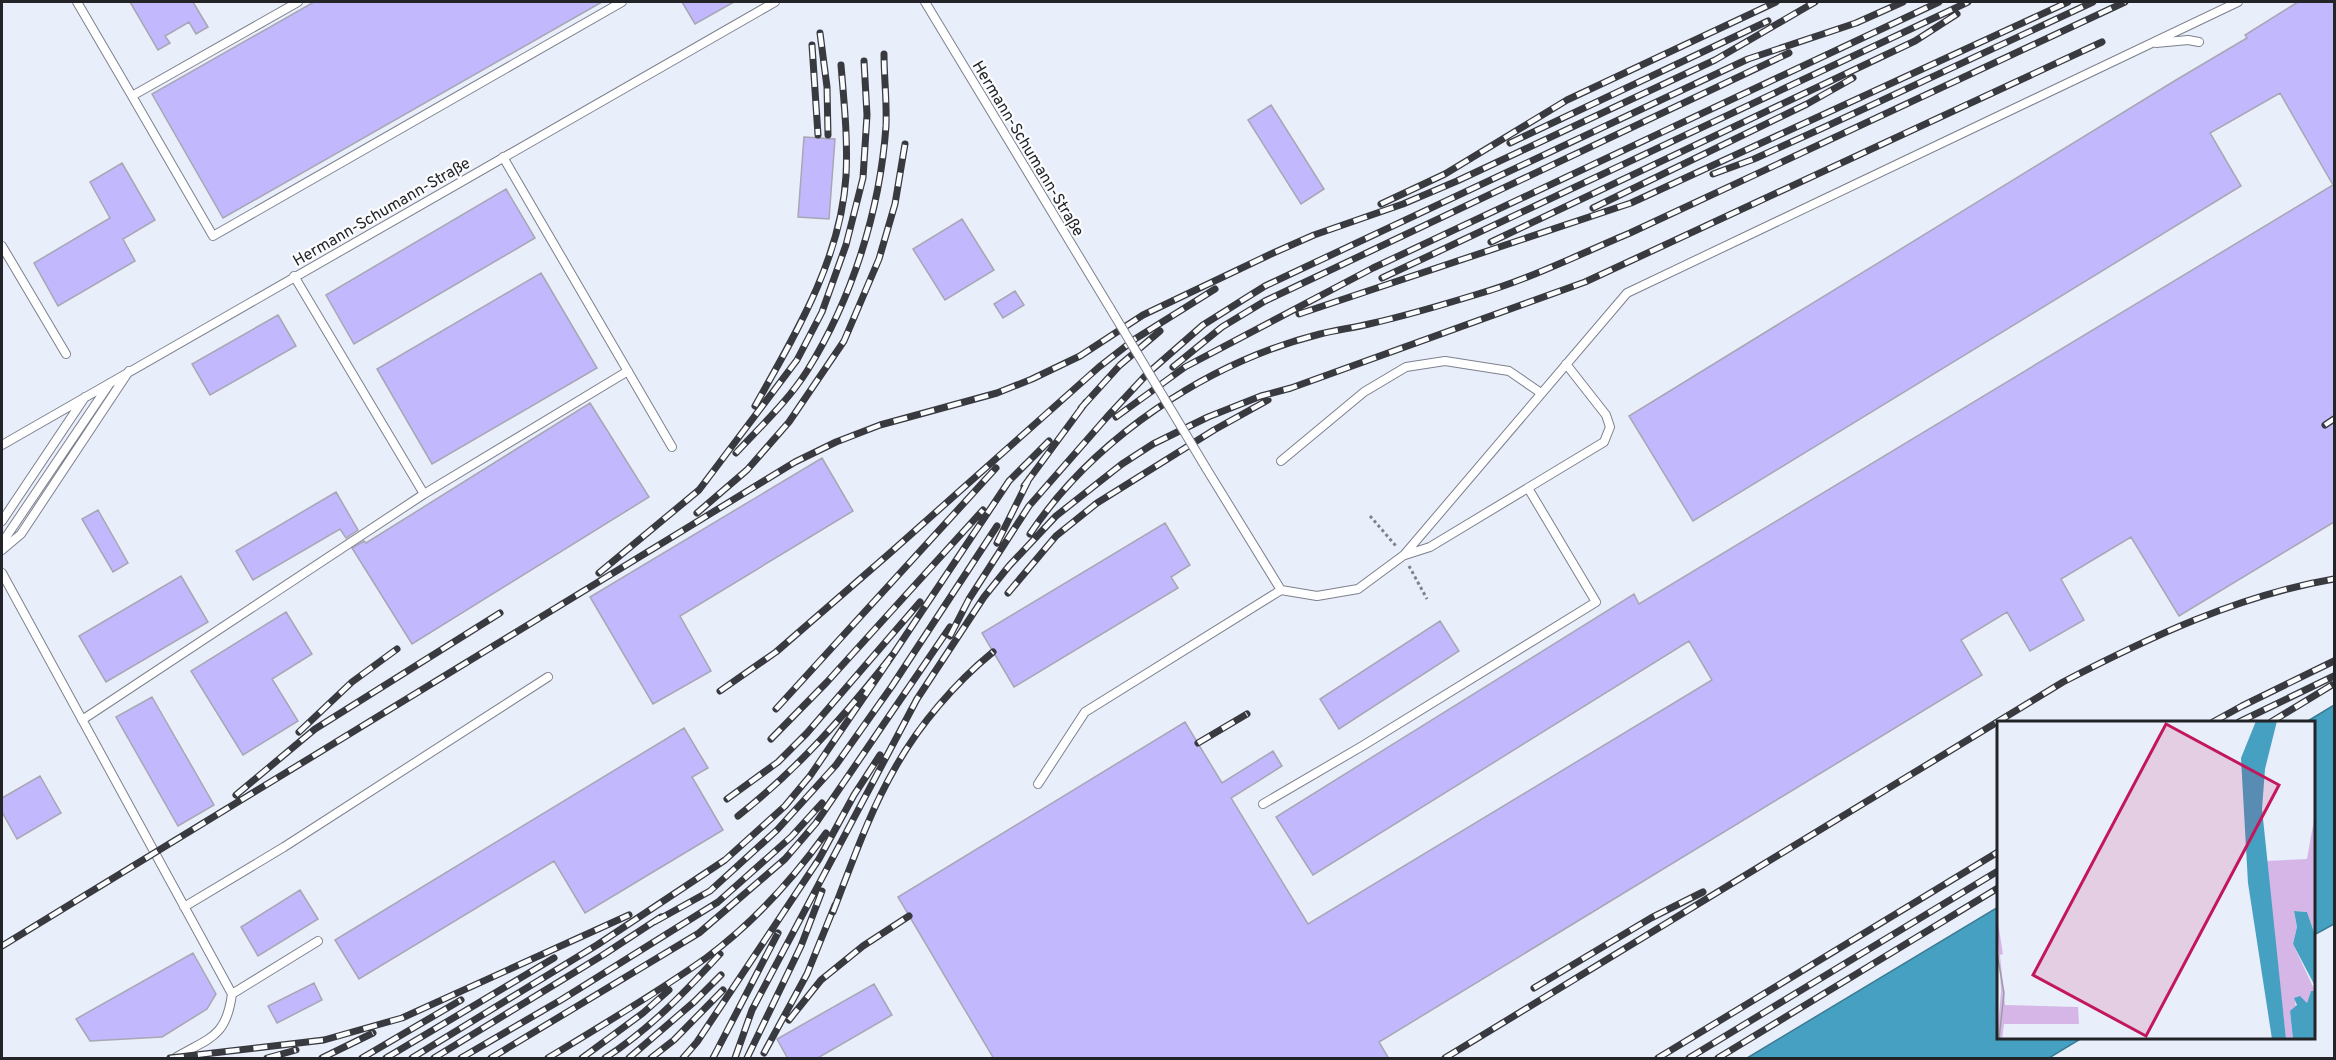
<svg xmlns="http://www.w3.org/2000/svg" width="2336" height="1060" font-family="Overpass,sans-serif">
  <rect width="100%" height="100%" fill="#e9eefb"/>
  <path fill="#46a0c1" stroke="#3b7b93" stroke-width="1.5" d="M2334,705v219l-20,11v-213h-8z
    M1998,907v131h84l-33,20h-302z"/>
  <path fill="#c2b8fe" stroke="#a8a6b3" stroke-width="1.5" d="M130,2h63l15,25 -12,7 -7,-12 -24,14 5,7 -12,7z
    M314,2h288l-379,216 -71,-124z
    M682,2h52l-39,22z
    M2298,2h36v520l-155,94 -48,-79 -70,42 23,41 -54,31 -23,-39 -46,28 21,35 -603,367 10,17h-395l-96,-162 287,-175 37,61 51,-32 9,15 -51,32 77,126 404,-244 -23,-39 -376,234 -37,-58 358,-223 5,10 694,-419 -53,-92 -70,40 31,53 -548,335 -64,-105 547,-336 71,-42 -2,-3z
    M1271,105l53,84 -23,15 -53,-84z
    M804,137l31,2 -6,80 -31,-2z
    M122,163l33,57 -32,19 12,22 -77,45 -24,-43 76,-45 -20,-36z
    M506,189l29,49 -181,106 -28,-49z
    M962,219l32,51 -49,30 -32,-51z
    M541,273l56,95 -165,96 -55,-95z
    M1015,291l9,14 -21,13 -9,-14z
    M278,315l18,31 -86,49 -18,-31z
    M590,403l59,94 -237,147 -60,-96 12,-7 2,2z
    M822,458l31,53 -173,105 31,55 -58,33 -63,-107z
    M336,492l22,38 -12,8 -6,-9 -87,51 -17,-29z
    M98,510l30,53 -15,9 -31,-53z
    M1165,523l25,42 -19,12 7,11 -164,99 -32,-54z
    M181,576l27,46 -102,60 -27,-46z
    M286,612l26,42 -40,25 26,42 -55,34 -52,-84z
    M1440,621l19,30 -120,78 -19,-30z
    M152,697l62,108 -36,21 -62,-109z
    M684,728l24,40 -16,9 31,53 -138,83 -31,-52 -195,118 -24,-39z
    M40,776l21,37 -44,26 -15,-27v-14z
    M300,890l18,29 -60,37 -17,-29z
    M193,953l23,41 -9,15 -45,28 -72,4 -14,-22z
    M314,983l8,17 -45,23 -9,-17z
    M874,984l18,31 -76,44h-28l-11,-20z"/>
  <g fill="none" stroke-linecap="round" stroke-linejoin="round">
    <defs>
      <path id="lane" d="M77,2l55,94 166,-94
        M925,2l185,306
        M2156,43l32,-3 11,2
        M132,96l81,140 409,-234
        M503,157l169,290
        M2,246l64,108
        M294,276l130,218 204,-123
        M2,445l773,-443
        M1281,461l83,-69 42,-25 39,-6 64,10 32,22
        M1206,468l75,122 36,6 41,-7 46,-34 223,-262 611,-291
        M2,521l83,-124
        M2,543l108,-160
        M2,550l19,-16 108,-163
        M1405,555l25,-8 174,-105 6,-15 -4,-12 -40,-51
        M2,573l230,421c-6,44 -22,43 -57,64
        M82,720l342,-226
        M1038,784l47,-72 196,-122
        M1263,804l101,-59 232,-143 -68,-114
        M184,907l100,-60 264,-170
        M232,994l86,-53"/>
    </defs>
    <use href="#lane" stroke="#7d818d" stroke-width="10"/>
    <path stroke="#7f828a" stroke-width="3" stroke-dasharray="3 3" stroke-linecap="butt" d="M1370,516l26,30
      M1409,566l18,33"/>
    <use href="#lane" stroke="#fff" stroke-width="8"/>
    <defs>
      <path id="rail" d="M820,33l7,54 1,48
        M812,45l6,90
        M1510,143l258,-122
        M1713,174l41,-15 73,-33 266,-124
        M1381,204l64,-30 122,-74 209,-98
        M1593,208l214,-104 46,-26
        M1491,242l424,-201 42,-27
        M1382,278l586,-276
        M1299,314l332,-111 437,-201
        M1173,367l49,-40 43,-26 524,-248
        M755,406c40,-71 86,-147 91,-230 2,-37 -2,-74 -5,-111
        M1081,408l39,-43 40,-34
        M1116,417l69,-50 188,-99 566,-266
        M2325,425l9,-6
        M736,453c24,-26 52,-52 71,-82 45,-72 73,-160 79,-245 1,-24 -2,-49 -2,-72
        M1024,486l62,-84
        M697,513l50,-43 42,-48 55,-81 35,-82 16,-55 10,-60
        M1030,534c64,-96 178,-172 290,-200 16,-4 32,-6 49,-10 36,-8 73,-19 109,-30 52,-15 102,-40 152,-61l495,-231
        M997,543l32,-64
        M599,573l100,-83 98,-130 25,-48 24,-67 17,-67 4,-63 -3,-54
        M1008,593l48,-57 41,-33 117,-73 54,-30
        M950,636l19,-37 60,-93 78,-89 40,-43 56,-49 62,-39 483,-227 108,-36 47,-21
        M894,653l115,-172 40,-40
        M720,691l56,-39 114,-99 209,-186 36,-28 80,-50
        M776,709l220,-241
        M2213,722l29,-16 92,-45
        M2239,722l95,-46
        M2271,722l61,-37
        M299,732l53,-50 45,-33
        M771,739l56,-57 156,-172
        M1198,743l49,-29
        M236,795l79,-66 185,-116
        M727,799l51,-37 29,-29 113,-131
        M833,912c19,-49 36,-99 62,-144 24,-43 60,-85 98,-116
        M654,922l56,-31 67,-61 59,-65 56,-79 105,-160
        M2,946l793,-484 41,-20 44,-17 117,-32 35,-14 48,-23 63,-41 128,-61 43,-19 89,-31 54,-23 258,-121 100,-58
        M1534,988l117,-70 52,-26
        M789,1020l32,-40 42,-34 46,-30
        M764,1053l43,-79 28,-69
        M170,1058l154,-18 78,-22 227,-103
        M267,1058l29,-8
        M322,1058l51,-25
        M362,1058l99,-58
        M386,1058l168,-100
        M412,1058l185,-113 128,-85 60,-54 25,-30 84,-123c-48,61 -95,115 -156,163
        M434,1058l169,-103 58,-38
        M461,1058l100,-58 157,-98 73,-65 31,-34
        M491,1058l208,-125 86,-74 31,-36 134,-196
        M548,1058c53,-32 107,-64 158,-100 46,-34 87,-79 120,-125
        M582,1058l61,-45 26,-23
        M605,1058c44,-28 80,-66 115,-104
        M629,1058l65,-56 27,-27
        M651,1058l23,-18 49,-50
        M683,1058l14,-16 122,-183 35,-64 26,-40
        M713,1058l65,-125
        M735,1058l17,-48 165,-311 67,-102 25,-31 47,-50 66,-52 31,-20 55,-27 53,-21 30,-8 294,-106 517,-240
        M747,1058l54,-112 21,-55
        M1445,1058l618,-376c85,-44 176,-87 271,-103
        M1658,1058l340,-206
        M1689,1058l309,-187
        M1718,1058l280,-170"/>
    </defs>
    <use href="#rail" stroke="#383a3f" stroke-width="7"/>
    <use href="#rail" stroke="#fbfcfe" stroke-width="4.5" stroke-dasharray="14" stroke-linecap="butt"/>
    <defs>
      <path id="lane-bridge" d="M1110,308l96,160"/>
    </defs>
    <use href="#lane-bridge" stroke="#7d818d" stroke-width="10" stroke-linecap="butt"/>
    <use href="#lane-bridge" stroke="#fff" stroke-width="8"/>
  </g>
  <g text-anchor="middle" stroke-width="4.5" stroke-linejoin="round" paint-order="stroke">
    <g font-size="16" fill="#222428" stroke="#fbfcfe">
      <text transform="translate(1029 148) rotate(59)" y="6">Hermann-Schumann-Straße</text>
      <text transform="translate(381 211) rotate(-30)" y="6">Hermann-Schumann-Straße</text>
    </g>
  </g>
  <g transform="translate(1997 721)">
    <rect width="318" height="318" fill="#e9eefb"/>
    <path d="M318,93v121l-8,-23 -13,-1 3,16 -4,17 22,47h-4l-4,12 -12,-1 1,6 -6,4 3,27h-7l-20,-178 41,-2zM0,196l6,37 -3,1 5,50 73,2 1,17h-75l-2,15h-5l4,-48z" fill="#d5b6e7"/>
    <path d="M259,0h21l-12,48 -3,40 24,230h-14l-24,-156 -7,-125zM297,190l13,1 8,23v51l-22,-42 4,-17zM314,270h4v48h-22l-3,-28 7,-6 -3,-7 6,-2 7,7z" fill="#46a0c1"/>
    <path fill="none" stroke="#999da7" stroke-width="1.5" d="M0,232l7,40 -5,46"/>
    <path fill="#c2185b" fill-opacity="0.15" stroke="#c2185b" stroke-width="3" d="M169,3l113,61 -133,251 -113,-61z"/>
    <rect width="318" height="318" fill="none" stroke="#222428" stroke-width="3"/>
  </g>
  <rect width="2336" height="1060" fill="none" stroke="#222428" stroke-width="6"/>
</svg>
